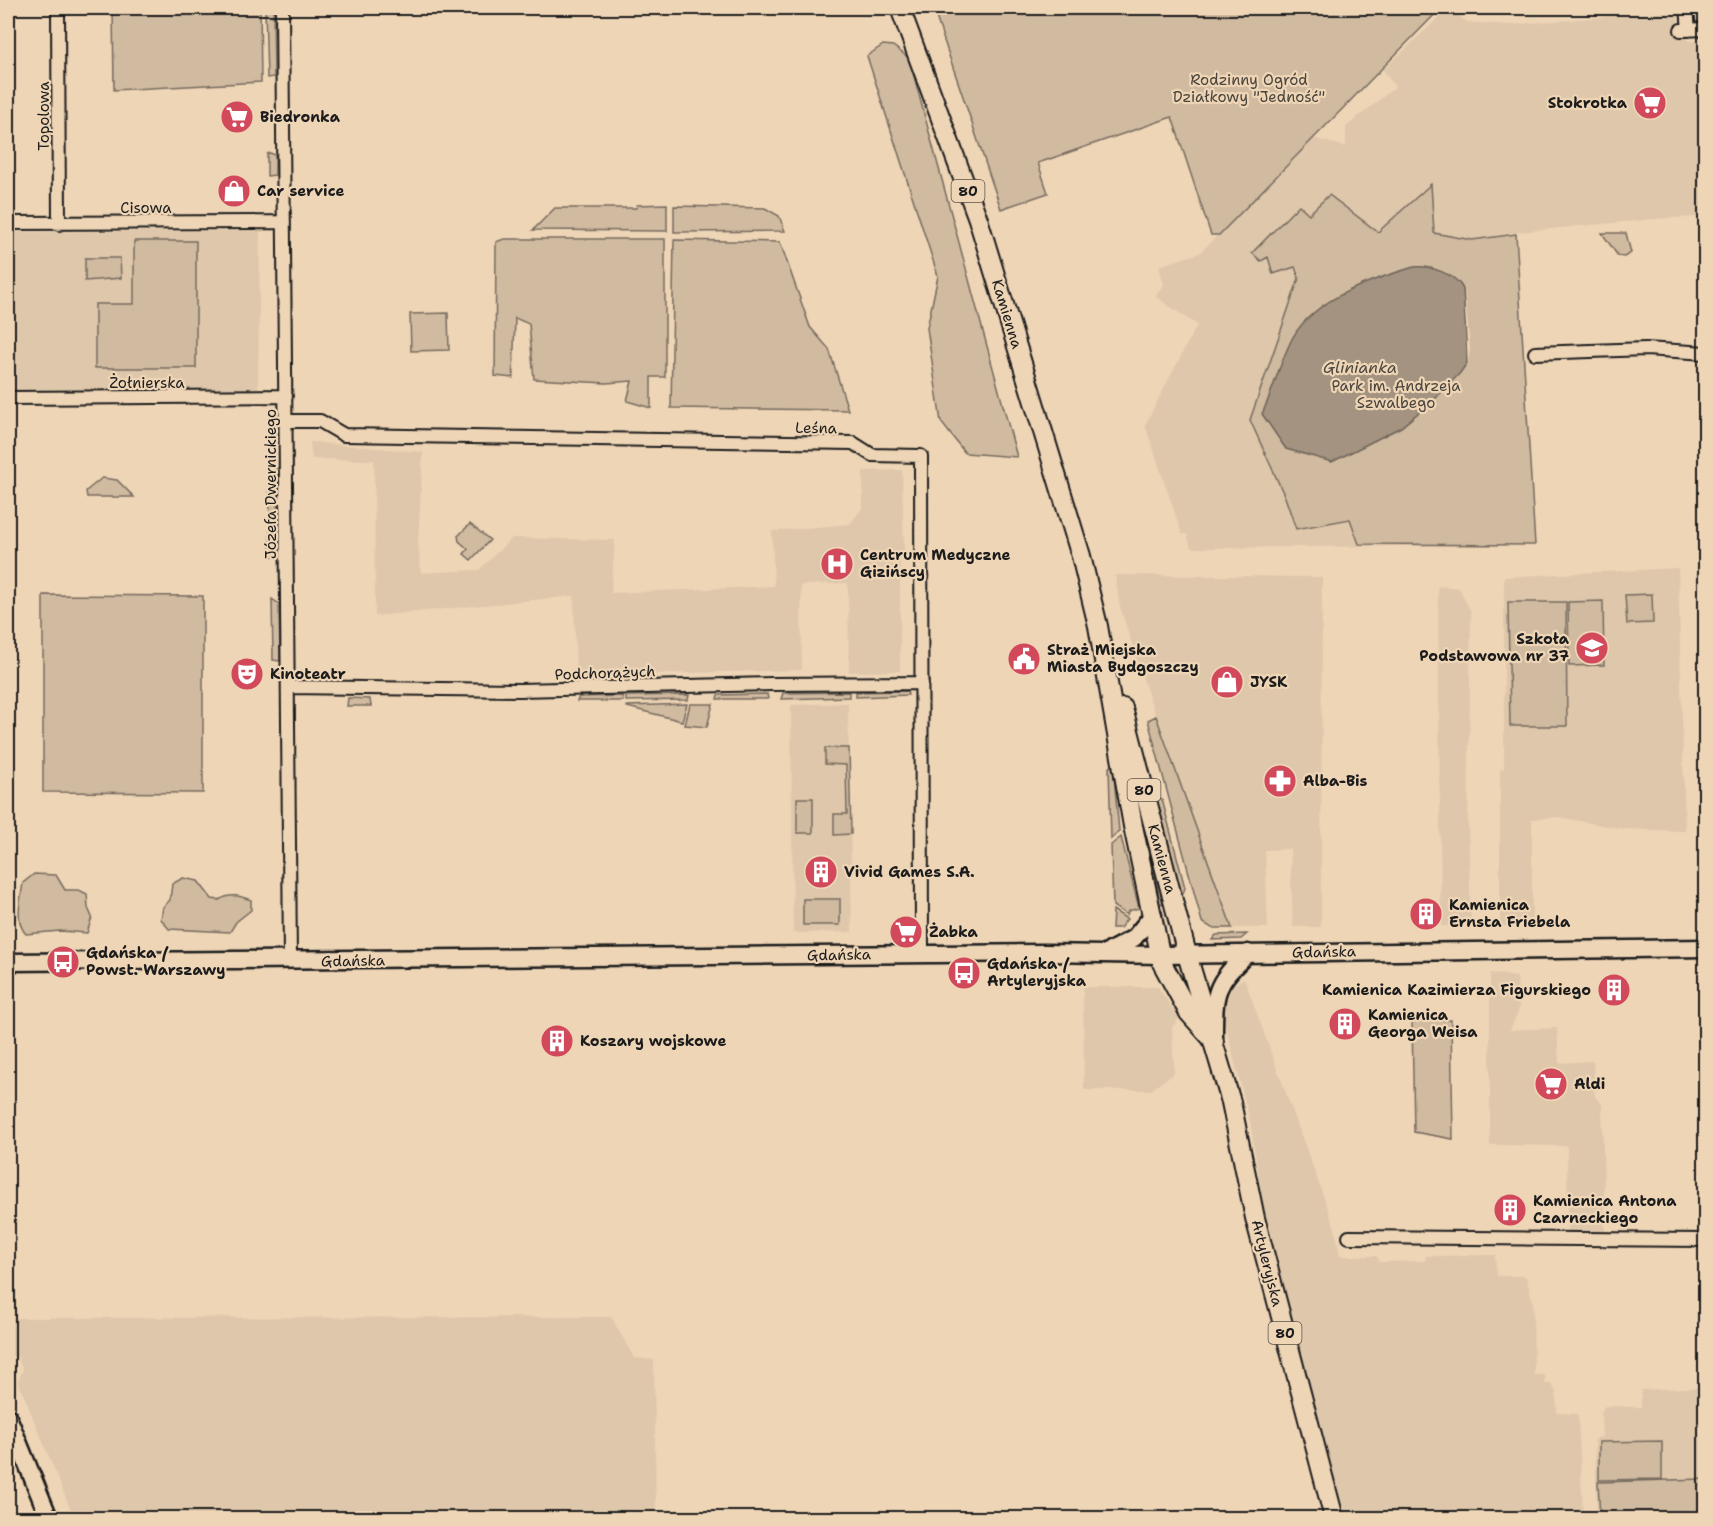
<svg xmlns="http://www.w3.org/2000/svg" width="1713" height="1526" font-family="'Shantell Sans',sans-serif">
  <rect width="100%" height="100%" fill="#eed5b6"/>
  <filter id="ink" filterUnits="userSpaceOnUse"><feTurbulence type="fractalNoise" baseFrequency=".0167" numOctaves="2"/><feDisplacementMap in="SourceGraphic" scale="12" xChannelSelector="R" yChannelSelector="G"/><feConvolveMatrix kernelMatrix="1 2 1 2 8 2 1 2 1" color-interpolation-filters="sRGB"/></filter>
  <g filter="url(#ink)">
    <path fill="#dec7ab" d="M1449,8l18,14 41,3 168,-14 12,30 17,-1v177l-39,1 -149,14 1,106 17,207 -344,3 -4,-14h-5l-37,-109 52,-100 -42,-29 9,-11 -5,-19 41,-13 113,-115 33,9v-20l49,-40 -12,-17z
      M260,231l-2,158 -250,2v-159z
      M310,442l113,10 -5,90 3,31 58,-3 33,-32 103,2 -4,53 163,-7 -2,-55 78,-7 13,-17v-36l39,-1 2,82 -4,1v118l-51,1 -1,-89 -47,2 1,85 -226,6 -2,-80 -199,20 -1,-156 -62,-1z
      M1678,568l7,263 -62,-2 -65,-12 -26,2v107h-32v-157h4v-192z
      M1115,575l207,2 -1,350h-28l-3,-78 -25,1 3,78h-36l-84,-234 -28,-87z
      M1438,586l21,2 12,24 -3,213 3,101h-30z
      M848,703l4,229 -59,1 -2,-228z
      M1490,973l27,4 2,32 -9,21 47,-2 2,35 34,-2 2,36 7,7 3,128 -37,-1 -1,-85 -77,-1z
      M1244,978l91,250 5,28h37l2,6 46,-1 1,-5 69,-1 2,21h29l7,27 1,72h11v9h7l4,9 1,20 21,1 5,104h-239l-80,-305 -14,-92 -28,-109 10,-26z
      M1083,987h75l21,32 -7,8 2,46 -23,17h-67z
      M611,1317l23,41 20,2 2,158h-582l-56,-137 5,-11 -6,-13 -9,-2v-37z
      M1705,1387v131h-108l-2,-79 7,-2 -1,-25 4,-6 36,1v-17z"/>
    <path fill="#d0baa0" stroke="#766b5e" stroke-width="1.5" d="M113,8h147l1,74 -147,8z
      M265,8h8l1,69 -7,1z
      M933,8h508l-222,227h-8l-39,-118 -134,46 10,30 -47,16z
      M883,45l10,1 16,12 108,399 -52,-4 -24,-31 -14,-94 11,-52 -71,-220z
      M270,153l5,2v20l-8,1v-22z
      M1431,184l3,49 38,7 44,-6 19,311 -176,-1 -9,-25 -54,10 -11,-32 -35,-77 49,-142 -4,-11 -22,7 -5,-17 -7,4 -9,-8 47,-48 10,9 20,-19 49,37z
      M667,204v27l-134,-1 22,-22h81l1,-3z
      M674,206l91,2 14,8 6,15 -111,1z
      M1602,233h24l5,20 -7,4 -6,-1z
      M504,239h161v138h-14v31l-24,-7 5,-20 -26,2 -72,-4 -5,-55 -14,-6 -2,60 -18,-2 1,-129v-5z
      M674,240l106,2 30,85 19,22 19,61 -177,-2z
      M134,241h62v127h-101v-64h39z
      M85,258h35l1,20 -36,3z
      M448,313l1,37 -38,1 -1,-37z
      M269,466l9,2 -1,56h-7z
      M102,478l15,2 17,17h-47l-1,-6z
      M470,524l20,16 -19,20 -7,-6 4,-5 -9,-8 -1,-5z
      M270,527l9,1 -1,26 -2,3 -6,-1z
      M1652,594l1,29 -26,1 -2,-29z
      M43,595l160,1v197l-160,-1z
      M272,599l7,5 1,57 -7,-1z
      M1603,601l1,64 -35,1 -1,-64z
      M1508,602h58l1,124h-57z
      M907,691l1,4 -52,2v-5z
      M849,692v5l-68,2 2,-6z
      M767,694l1,5h-51l1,-4z
      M689,695l-1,5 -62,1v-5z
      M622,696l1,5h-46l2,-4z
      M348,698l22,1 1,7h-24z
      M687,704l-5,17 -55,-14v-1z
      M690,704h23l-6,23 -22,-2z
      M1156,716l76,212h-20l-10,-6 -54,-202z
      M825,748h24l2,86 -17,1v-21h13l-1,-49 -21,-1z
      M1113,766l6,65 -8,8 -2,-72z
      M1157,797l5,2 23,89 -4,10 -21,-67z
      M797,798h16v35h-16z
      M1121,837l18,71 -11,3 -1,4 -14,-9 -2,-61z
      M1150,841l17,61 -7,2z
      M34,874l22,1 9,15h14l8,4 1,14 4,9 -5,16 -27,-2 -34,3c-12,-12 -5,-36 -3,-51z
      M183,878l15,3 14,18 7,1c12,-7 20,-4 32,0v10l-15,12 -6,10 -61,-3 -8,-10 2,-12 7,-7 2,-16z
      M803,899h37v26h-37z
      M1113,910l14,9 -7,9h-8z
      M1247,934l-6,5 -29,1 4,-5z
      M1412,1020h39l2,119 -39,-7z
      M1662,1441v38l-63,1v-38z
      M1705,1479v39h-105l-2,-36z"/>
    <path fill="#a39380" stroke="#6d6358" stroke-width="1.5" d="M1414,267c15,-2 42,7 49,22l4,61v13l-7,10 -25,26 -34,28 -69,35 -46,-13 -24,-35c12,-25 18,-53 31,-77 22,-39 80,-58 121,-70z"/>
    <path fill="#eed5b6" d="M1464,284l6,65 -2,17z"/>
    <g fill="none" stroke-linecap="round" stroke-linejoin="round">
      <defs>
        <path id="street" d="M58,8l1,216
          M282,8l8,953
          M1687,8l2,22
          M1681,30l25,-1
          M8,223l276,-1
          M1535,353l111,-4 60,4
          M8,398l278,-2
          M286,421h34l24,14 509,8 19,12 49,1 1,499
          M289,687l230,3 252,-6 151,-1
          M1349,1237l357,3"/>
        <path id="secondary" d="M1110,951l24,-13 19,-23
          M8,962l1037,-9 116,2 545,-7
          M1214,1037c0,-44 0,-53 34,-84
          M8,1417l41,101"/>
        <path id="primary" d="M900,8l78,211 103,337 17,70 35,200 29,137 27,50 25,28
          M1123,708l65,250 43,144 24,116 79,300"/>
      </defs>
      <use href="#street" stroke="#1c1c1c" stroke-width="16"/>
      <use href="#secondary" stroke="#1c1c1c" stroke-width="21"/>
      <use href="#primary" stroke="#1c1c1c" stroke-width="22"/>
      <use href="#street" stroke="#eed5b6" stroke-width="12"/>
      <use href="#secondary" stroke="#eed5b6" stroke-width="16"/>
      <use href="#primary" stroke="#eed5b6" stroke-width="18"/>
    </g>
  </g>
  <defs>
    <symbol id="supermarket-disc" viewBox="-11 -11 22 22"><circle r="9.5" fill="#d1495b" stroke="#eed5b6"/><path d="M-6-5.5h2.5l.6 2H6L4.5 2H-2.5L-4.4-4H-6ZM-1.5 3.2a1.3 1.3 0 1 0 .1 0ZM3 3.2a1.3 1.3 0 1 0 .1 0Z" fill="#fff"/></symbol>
    <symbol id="shop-disc" viewBox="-11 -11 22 22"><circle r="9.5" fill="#d1495b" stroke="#eed5b6"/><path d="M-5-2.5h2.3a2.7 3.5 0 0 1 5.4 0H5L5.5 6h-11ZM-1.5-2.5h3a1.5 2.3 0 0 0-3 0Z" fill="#fff"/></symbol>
    <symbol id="hospital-disc" viewBox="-11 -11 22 22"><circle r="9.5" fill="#d1495b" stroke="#eed5b6"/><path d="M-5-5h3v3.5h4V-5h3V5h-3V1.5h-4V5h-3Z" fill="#fff"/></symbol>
    <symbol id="school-disc" viewBox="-11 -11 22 22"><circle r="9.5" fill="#d1495b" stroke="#eed5b6"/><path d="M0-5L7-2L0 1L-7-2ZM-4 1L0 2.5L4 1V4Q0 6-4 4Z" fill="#fff"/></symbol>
    <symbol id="civic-disc" viewBox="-11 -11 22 22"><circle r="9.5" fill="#d1495b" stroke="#eed5b6"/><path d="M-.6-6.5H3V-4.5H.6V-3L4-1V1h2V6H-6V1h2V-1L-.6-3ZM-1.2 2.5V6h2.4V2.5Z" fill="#fff"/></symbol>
    <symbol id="theatre-disc" viewBox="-11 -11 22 22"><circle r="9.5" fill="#d1495b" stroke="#eed5b6"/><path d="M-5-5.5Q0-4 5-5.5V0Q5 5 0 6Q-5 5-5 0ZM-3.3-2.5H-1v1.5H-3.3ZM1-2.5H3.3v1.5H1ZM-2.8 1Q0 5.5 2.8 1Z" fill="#fff"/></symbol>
    <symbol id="pharmacy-disc" viewBox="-11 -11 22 22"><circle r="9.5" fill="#d1495b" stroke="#eed5b6"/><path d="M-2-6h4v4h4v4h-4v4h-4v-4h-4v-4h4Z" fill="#fff"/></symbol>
    <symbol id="building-disc" viewBox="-11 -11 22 22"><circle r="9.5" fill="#d1495b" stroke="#eed5b6"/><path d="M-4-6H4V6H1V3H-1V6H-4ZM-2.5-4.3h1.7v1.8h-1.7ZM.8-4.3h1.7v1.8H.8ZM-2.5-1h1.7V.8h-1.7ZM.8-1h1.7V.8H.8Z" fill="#fff"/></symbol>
    <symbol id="bus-disc" viewBox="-11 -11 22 22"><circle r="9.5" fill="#d1495b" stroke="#eed5b6"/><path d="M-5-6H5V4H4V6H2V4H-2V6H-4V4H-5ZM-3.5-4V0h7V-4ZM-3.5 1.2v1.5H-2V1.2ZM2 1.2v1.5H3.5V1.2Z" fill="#fff"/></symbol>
  </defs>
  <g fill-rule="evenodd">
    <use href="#supermarket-disc" x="1631" y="84" width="38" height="38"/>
    <use href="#supermarket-disc" x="218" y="98" width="38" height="38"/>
    <use href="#shop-disc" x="215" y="172" width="38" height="38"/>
    <use href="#hospital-disc" x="818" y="545" width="38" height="38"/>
    <use href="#school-disc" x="1573" y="629" width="38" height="38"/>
    <use href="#civic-disc" x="1005" y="640" width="38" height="38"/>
    <use href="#theatre-disc" x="228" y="655" width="38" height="38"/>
    <use href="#shop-disc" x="1208" y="663" width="38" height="38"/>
    <use href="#pharmacy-disc" x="1261" y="762" width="38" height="38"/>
    <use href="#building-disc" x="802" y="853" width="38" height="38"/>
    <use href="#building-disc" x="1407" y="895" width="38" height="38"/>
    <use href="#supermarket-disc" x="887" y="913" width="38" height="38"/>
    <use href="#bus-disc" x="44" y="943" width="38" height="38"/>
    <use href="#bus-disc" x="945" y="954" width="38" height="38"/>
    <use href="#building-disc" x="1595" y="971" width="38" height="38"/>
    <use href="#building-disc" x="1326" y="1005" width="38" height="38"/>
    <use href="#building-disc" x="538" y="1022" width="38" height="38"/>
    <use href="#supermarket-disc" x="1532" y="1065" width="38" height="38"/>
    <use href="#building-disc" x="1491" y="1191" width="38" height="38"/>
  </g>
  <g text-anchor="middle" stroke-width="4.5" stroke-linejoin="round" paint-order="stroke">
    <g fill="#eed5b6" stroke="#5b544a" stroke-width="1.5">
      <rect x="951.5" y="180" width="33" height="22" rx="4.5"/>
      <rect x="1127.5" y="779" width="33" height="22" rx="4.5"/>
      <rect x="1268.5" y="1322" width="33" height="22" rx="4.5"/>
    </g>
    <g font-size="14" font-weight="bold" fill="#1c1c1c">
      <text x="968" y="196">80</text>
      <text x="1144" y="795">80</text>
      <text x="1285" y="1338">80</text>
    </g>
    <g font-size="15" fill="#49443d" stroke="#eed5b6">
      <text x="1249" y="85">Rodzinny Ogród<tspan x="1249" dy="17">Działkowy "Jedność"</tspan></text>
      <text x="1396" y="391">Park im. Andrzeja<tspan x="1396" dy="17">Szwalbego</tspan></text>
    </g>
    <g font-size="15" font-weight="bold" fill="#1c1c1c" stroke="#eed5b6" text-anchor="start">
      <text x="1627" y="108" text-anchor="end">Stokrotka</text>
      <text x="260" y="122">Biedronka</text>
      <text x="257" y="196">Car service</text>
      <text x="860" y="560">Centrum Medyczne<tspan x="860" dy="17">Gizińscy</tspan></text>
      <text x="1569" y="644" text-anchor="end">Szkoła<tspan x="1569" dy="17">Podstawowa nr 37</tspan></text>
      <text x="1047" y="655">Straż Miejska<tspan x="1047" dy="17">Miasta Bydgoszczy</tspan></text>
      <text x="270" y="679">Kinoteatr</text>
      <text x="1250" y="687">JYSK</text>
      <text x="1303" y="786">Alba-Bis</text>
      <text x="844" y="877">Vivid Games S.A.</text>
      <text x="1449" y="910">Kamienica<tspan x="1449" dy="17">Ernsta Friebela</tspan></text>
      <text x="929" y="937">Żabka</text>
      <text x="86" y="958">Gdańska /<tspan x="86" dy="17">Powst. Warszawy</tspan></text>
      <text x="987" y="969">Gdańska /<tspan x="987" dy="17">Artyleryjska</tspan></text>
      <text x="1591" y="995" text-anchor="end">Kamienica Kazimierza Figurskiego</text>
      <text x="1368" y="1020">Kamienica<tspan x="1368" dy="17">Georga Weisa</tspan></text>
      <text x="580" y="1046">Koszary wojskowe</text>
      <text x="1574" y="1089">Aldi</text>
      <text x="1533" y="1206">Kamienica Antona<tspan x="1533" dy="17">Czarneckiego</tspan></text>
    </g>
    <g font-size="15" fill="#1c1c1c" stroke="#eed5b6">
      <text transform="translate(44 116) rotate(-90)" y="5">Topolowa</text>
      <text x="146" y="213">Cisowa</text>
      <text transform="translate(1007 314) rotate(73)" y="5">Kamienna</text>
      <text x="147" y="388">Żołnierska</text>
      <text transform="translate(816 428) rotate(1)" y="5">Leśna</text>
      <text transform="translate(271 484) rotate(-90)" y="5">Józefa Dwernickiego</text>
      <text transform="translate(605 673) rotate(-2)" y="5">Podchorążych</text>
      <text transform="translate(1162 859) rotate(75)" y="5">Kamienna</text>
      <text transform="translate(1324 952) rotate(-1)" y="5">Gdańska</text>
      <text transform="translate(839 955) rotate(-1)" y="5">Gdańska</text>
      <text transform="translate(353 961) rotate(-1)" y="5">Gdańska</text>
      <text transform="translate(1267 1263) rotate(76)" y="5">Artyleryjska</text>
    </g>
    <g font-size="16" font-style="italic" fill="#4b463f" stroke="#eed5b6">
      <text x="1360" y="373">Glinianka</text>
    </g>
  </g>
  <rect width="1713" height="1526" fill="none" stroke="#eed5b6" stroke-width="30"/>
  <rect x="15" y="15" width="1683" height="1496" fill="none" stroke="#1c1c1c" stroke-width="2" filter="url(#ink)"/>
</svg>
